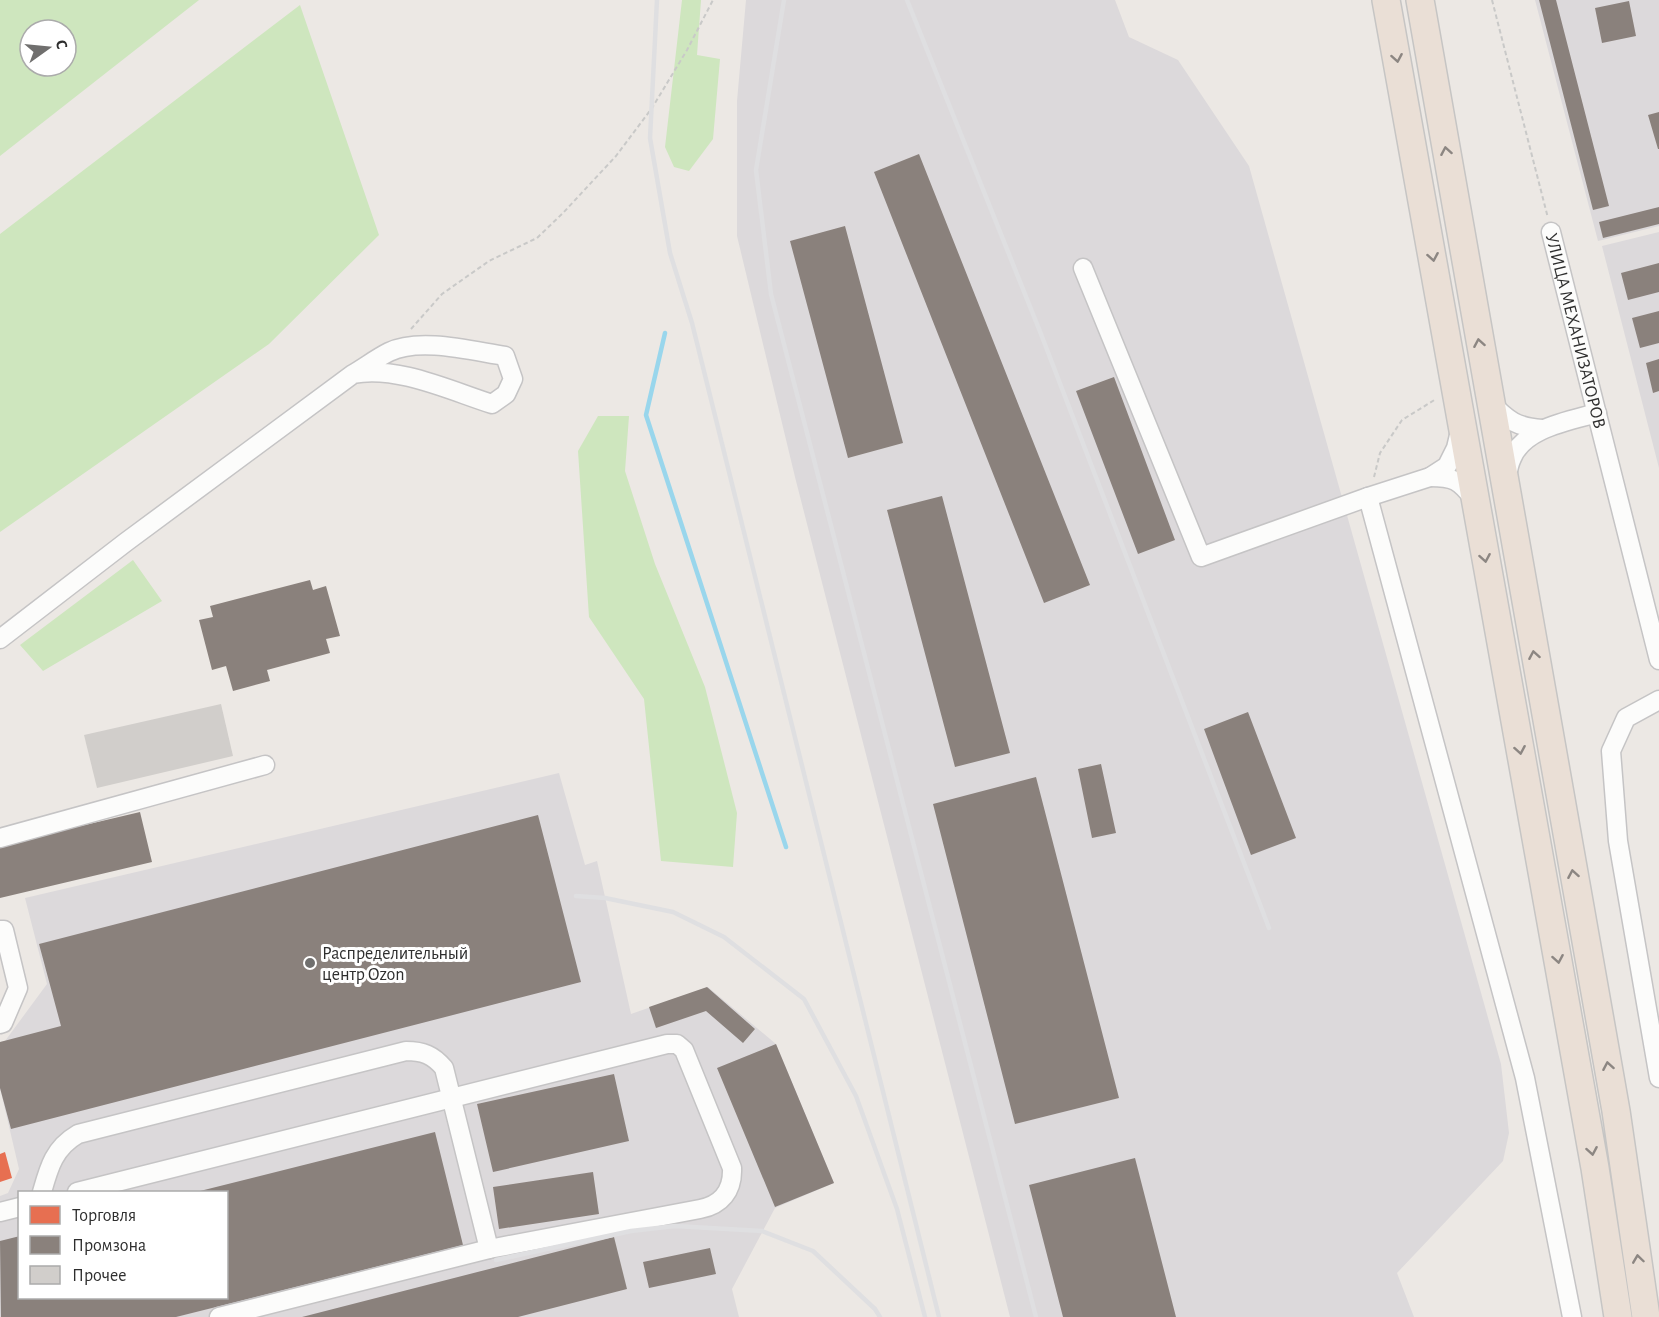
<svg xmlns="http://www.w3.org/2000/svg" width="1659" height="1317" font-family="'Alegreya Sans',sans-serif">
  <rect width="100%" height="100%" fill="#ece8e4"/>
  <path fill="#dcd9db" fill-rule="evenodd" d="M746,0h369l14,37 49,23 71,106 252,898 8,69 -6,28 -106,112 17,44h-404l-215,-840 -58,-241v-135z
    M1535,0h124v226l-61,15z
    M1659,232v236l-57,-222z
    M559,773l26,92 12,-4 34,153 77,-27 68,57 58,139 -59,25 -43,81 7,28h-739v-121l8,-3 11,-24 -19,-81v-46l5,-1 42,-57 -22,-86zM20,1192h206v106h-206z"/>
  <path fill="#cee6be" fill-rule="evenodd" d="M0,0h199l-199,156zM30,30h36v36h-36z
    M682,0h19l-4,55 23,4 -7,80 -24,32 -15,-4 -9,-20z
    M300,5l79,230 -110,109 -269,188v-298z
    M598,416h31l-4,55 30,93 50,123 32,126 -4,54 -72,-6 -17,-162 -55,-82 -11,-166z
    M133,560l29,41 -119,70 -23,-26z"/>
  <path fill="#e76f51" d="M5,1152l7,26 -12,4v-28z"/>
  <path fill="#8a817c" d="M1539,0h17l53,206 -16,4z
    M1629,1l7,35 -34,7 -7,-35z
    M1659,112v37h-1l-10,-34z
    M919,154l171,431 -46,18 -170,-431z
    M1659,207v17l-56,14 -4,-16z
    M845,226l58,217 -55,15 -58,-217z
    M1659,263v29l-31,8 -7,-27z
    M1659,311v32l-19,5 -8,-30z
    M1659,359v32l-6,2 -7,-30z
    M1114,377l61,163 -37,14 -62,-163z
    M942,496l68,257 -55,14 -68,-257z
    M310,580l3,10 13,-4 14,50 -14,3 4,14 -63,17 3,11 -37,10 -7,-25 -14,4 -13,-50 14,-3 -3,-11z
    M1248,712l48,126 -45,17 -47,-126z
    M1101,764l15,69 -24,5 -14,-69z
    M1036,777l83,321 -104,26 -82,-320z
    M140,812l12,50 -152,36v-53z
    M538,815l43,167 -570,147 -11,-41v-46l61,-16 -22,-82z
    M707,987l48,42 -12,14 -37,-32 -50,17 -7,-21z
    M776,1044l58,139 -59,24 -58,-139z
    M614,1074l15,67 -136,31 -16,-68z
    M435,1132l28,113 -287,72h-175l-1,-76 20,-5v62h206v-106h-30z
    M1135,1158l41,159h-113l-34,-132z
    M593,1172l6,42 -100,15 -6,-42z
    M614,1237l13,52 -109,28h-216z
    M710,1248l6,26 -67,14 -6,-26z"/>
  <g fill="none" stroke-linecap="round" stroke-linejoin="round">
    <path stroke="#99d6ec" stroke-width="4.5" d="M665,333l-19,82 140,432"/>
  </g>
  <path fill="#d1cecb" d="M221,704l12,52 -136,32 -13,-53z"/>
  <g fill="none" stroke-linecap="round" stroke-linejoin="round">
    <defs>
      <g id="minor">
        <path id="s1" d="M1551,232l108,428"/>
        <path d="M1083,268l118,289 167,-60 62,-20 17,-11 9,-18 4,-17"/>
        <path d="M1490,402c18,19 27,25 52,27"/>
        <path d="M1507,476c1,-6 2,-12 5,-18 12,-30 57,-37 85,-45"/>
        <path d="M1430,477c24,0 29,3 44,22"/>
        <path d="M1368,497l157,581 47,239"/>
        <path d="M0,639l126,-97 227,-168c12,-7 24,-16 36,-22 31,-15 83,-1 116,4l8,23 -7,15 -14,10c-41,-13 -96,-39 -139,-30"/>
        <path d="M1659,700l-33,18 -15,33 7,90 41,237"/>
        <path d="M0,838l265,-73"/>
        <path d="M0,930h4l14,58 -15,35 -3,1"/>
        <path d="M42,1192c7,-25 12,-44 36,-58l328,-83c17,0 27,4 38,17l45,181"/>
        <path d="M77,1192l590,-148h10l7,6 48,118c1,23 -11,37 -32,41l-211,40 -270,68"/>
        <path d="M0,1212l20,-5"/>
      </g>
      <path id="highway" d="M1386,0l209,1168 23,149
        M1420,0l196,1111 30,206"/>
    </defs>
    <use href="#minor" stroke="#c5c4c5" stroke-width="21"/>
    <use href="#highway" stroke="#c6c5c4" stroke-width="30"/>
    <path stroke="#c9c9c8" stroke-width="2" stroke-dasharray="4.5 3" stroke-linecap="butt" d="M1492,0l56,218
      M411,329l31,-35 47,-33 48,-23 26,-25 53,-57 36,-48 35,-58 26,-50
      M1374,477l6,-24 22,-33 34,-21"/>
    <use href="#minor" stroke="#fcfcfb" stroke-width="18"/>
    <use href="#highway" stroke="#eadfd6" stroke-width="27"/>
    <path stroke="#dfdfe1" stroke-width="4.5" d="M657,0l-7,138 20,115 22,70 247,994
      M784,0l-28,170 15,124 265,1023
      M907,0l134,334 228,594
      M576,896l29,2 68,14 51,25 80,62 52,97 41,113 28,108
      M496,1260l135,-29 44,-5 87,5 51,20 62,58 5,8"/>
  </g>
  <defs><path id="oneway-chevron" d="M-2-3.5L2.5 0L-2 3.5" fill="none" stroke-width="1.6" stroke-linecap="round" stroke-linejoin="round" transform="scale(1.5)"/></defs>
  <g stroke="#8c8682">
    <use href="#oneway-chevron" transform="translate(1397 58) rotate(80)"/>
    <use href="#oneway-chevron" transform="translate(1446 151) rotate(-100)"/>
    <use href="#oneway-chevron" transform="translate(1433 257) rotate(80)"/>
    <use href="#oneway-chevron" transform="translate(1479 343) rotate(-100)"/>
    <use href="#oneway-chevron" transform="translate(1485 558) rotate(80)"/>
    <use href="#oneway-chevron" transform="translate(1534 655) rotate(-100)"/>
    <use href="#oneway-chevron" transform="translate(1520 750) rotate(80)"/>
    <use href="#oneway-chevron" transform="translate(1573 874) rotate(-100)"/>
    <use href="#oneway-chevron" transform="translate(1558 959) rotate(80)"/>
    <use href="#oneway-chevron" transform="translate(1608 1066) rotate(-100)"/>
    <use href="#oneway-chevron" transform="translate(1592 1151) rotate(80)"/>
    <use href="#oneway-chevron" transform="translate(1638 1259) rotate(-98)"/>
  </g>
  <circle fill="#706f6e" stroke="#fff" stroke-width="2" cx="310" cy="963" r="6"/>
  <g text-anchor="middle" stroke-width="6" stroke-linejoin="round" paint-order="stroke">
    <g font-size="18" fill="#2e2e2e" stroke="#fff">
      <text dy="6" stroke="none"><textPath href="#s1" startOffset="102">УЛИЦА МЕХАНИЗАТОРОВ</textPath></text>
    </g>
    <g font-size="18" fill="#2e2e2e" stroke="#fff" text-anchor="start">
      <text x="322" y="959">Распределительный<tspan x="322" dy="21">центр Ozon</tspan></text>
    </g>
  </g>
  <rect x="18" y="1191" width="210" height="108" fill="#ffffff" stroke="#ababab" stroke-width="1.5"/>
  <rect x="30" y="1206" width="30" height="18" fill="#e76f51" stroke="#ababab" stroke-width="1.5"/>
  <text x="72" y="1221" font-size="18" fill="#2e2e2e">Торговля</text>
  <rect x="30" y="1236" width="30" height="18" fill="#8a817c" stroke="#ababab" stroke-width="1.5"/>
  <text x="72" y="1251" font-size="18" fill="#2e2e2e">Промзона</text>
  <rect x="30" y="1266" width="30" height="18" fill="#d1cecb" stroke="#ababab" stroke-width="1.5"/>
  <text x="72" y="1281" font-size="18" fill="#2e2e2e">Прочее</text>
  <g transform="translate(48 48) rotate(75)"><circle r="28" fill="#ffffff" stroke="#ababab" stroke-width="1.5"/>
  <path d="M0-4.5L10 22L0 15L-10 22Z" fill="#706f6e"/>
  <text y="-9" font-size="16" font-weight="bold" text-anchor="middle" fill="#2e2e2e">С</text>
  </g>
</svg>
